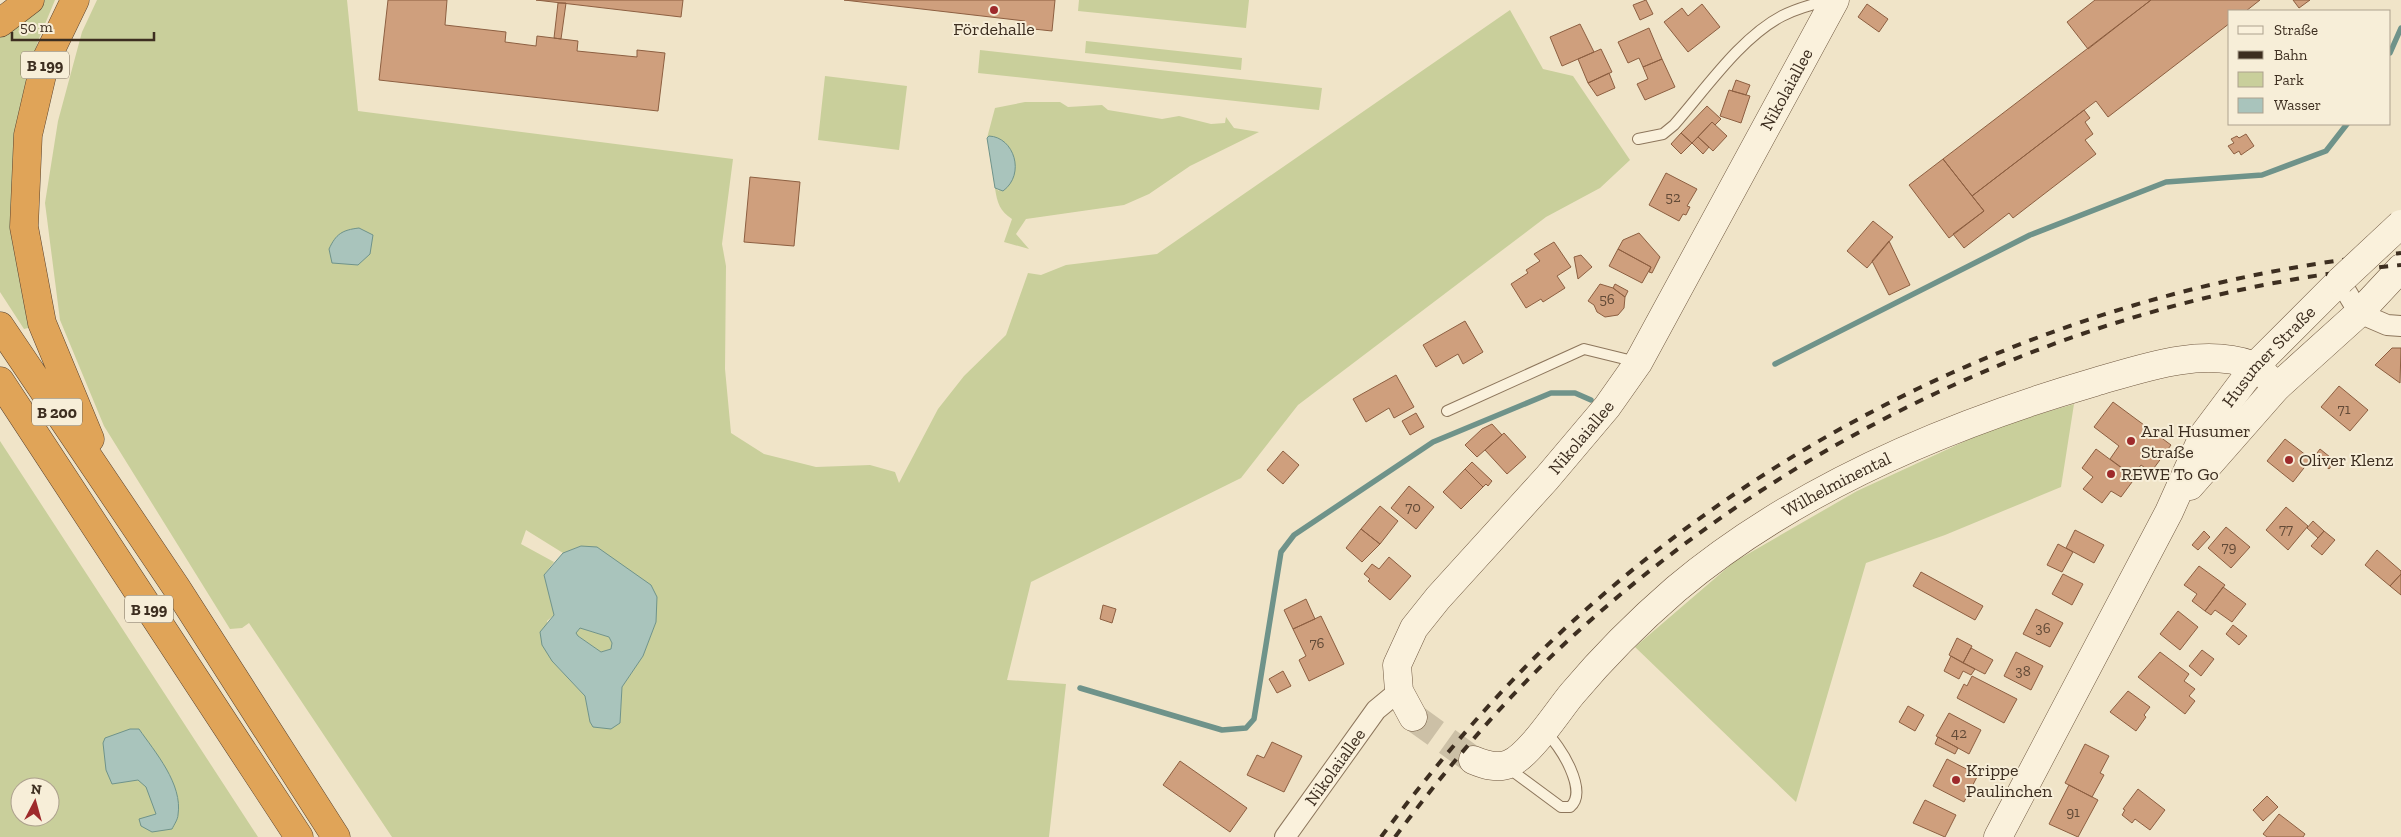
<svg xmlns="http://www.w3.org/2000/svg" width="2401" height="837" font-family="'Zilla Slab',serif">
  <rect width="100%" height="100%" fill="#f0e4c8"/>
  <path fill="#c9cf9b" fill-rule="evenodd" d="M42,0h13l-17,41 -15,53 -7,38 16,195 -8,2 -24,-37v-263z
    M97,0h250l11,111 375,48 -11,85 4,22 -1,103 6,64 33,21 52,13 54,-2 25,7 4,11 39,-74 26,-33 42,-41 22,-62 13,2 25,-10 91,-11 353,-244 33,59 30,7 57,84 -30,28 -54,29 -248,188 -57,73 -210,104 -24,98 59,4 -17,153h-657l-143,-214 -7,5 -12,1 -126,-203 -44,-106 -15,-117 13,-82 24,-89zM526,530l37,23 18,-7 75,76 -13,34 -21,31 -2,36 -30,-1 -5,-26 -33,-35 -5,-40 7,-6 -10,-40 10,-13 -33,-18z
    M1079,0h170l-3,28 -168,-17z
    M1086,41l156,17 -1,12 -156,-17z
    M980,50l342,38 -3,22 -341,-37z
    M825,76l82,10 -8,64 -81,-10z
    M1025,102h35l8,5 34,-2 6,5 54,9 17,-3 32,8 14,-1 1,-6 8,11 25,4 -69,34 -41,28 -25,11 -98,14 -10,15 13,15 -25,-7 8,-23c-12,-8 -15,-16 -17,-31l4,3 -12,-53 8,-30z
    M2074,404l-13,83 -116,48 -79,28 -70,239 -161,-155 99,-85 123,-71 141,-65z
    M0,441l258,396h-258zM20,787h30v30h-30z
    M580,628l29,9 3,6 -1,6 -10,3 -23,-16 -3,-3z"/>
  <path fill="#a9c4bc" stroke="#6f938a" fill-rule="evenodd" d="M989,136c25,1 37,38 14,55l-8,-3 -8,-50z
    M359,228l14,7 -3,19 -12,11 -26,-2 -3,-14c7,-15 13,-19 30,-21z
    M581,546l16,1 54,38 6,12 -1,25 -13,34 -21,31 -2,36 -9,6 -18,-2 -3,-5 -5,-26 -33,-35 -10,-16 -2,-13 14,-17 -10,-40 19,-22zM580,628l29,9 3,6 -1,6 -10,3 -23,-16 -2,-3z
    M130,729h9c16,23 44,55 39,86 0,4 -4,10 -6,14l-20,3 -11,-6 -2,-7 17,-5 -10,-27 -8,-7 -26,4 -6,-14 -3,-27 2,-5z"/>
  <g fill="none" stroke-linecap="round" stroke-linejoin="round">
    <path stroke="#6f938a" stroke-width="5.5" d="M2390,53l11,-25
      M1775,364l255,-129 136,-53 96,-7 64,-24 21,-27
      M1080,688l142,42 24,-2 8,-9 27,-167 13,-17 139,-93 118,-49h24l16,7"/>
  </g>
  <path fill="#cf9f7d" stroke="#8d5f41" d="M388,0h59l-2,25 61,7 -1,10 31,4 1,-10 41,5 -1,10 60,6v-7l28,3 -7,58 -279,-31z
    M536,0h147l-2,17z
    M844,0h211l-3,31 -28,-3 1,-7z
    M1646,0l7,14 -13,6 -7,-15z
    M2095,0h56l-63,49 -21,-27z
    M2151,0h109l-14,11h-16v12l-122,94 -12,-16 -124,95 -29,-37z
    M2293,0h17l-11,8z
    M558,3h8l-5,36 -7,-1z
    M1702,4l18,23 -32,25 -24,-30 18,-14 6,8z
    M1867,4l21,15 -9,13 -21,-15z
    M1580,24l14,28 -32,14 -12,-29z
    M1649,28l13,31 -19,8 -4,-9 -11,5 -10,-21z
    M1601,49l11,23 -24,11 -10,-24z
    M1662,59l13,28 -30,13 -8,-16 11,-5 -5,-12z
    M1609,73l6,15 -18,8 -9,-13z
    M1736,80l14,5 -4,10 -14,-4z
    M1729,90l21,6 -9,27 -21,-7z
    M1707,106l14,13 -6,6 -3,-3 -20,21 -11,-10z
    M2084,110l6,8 -5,4 8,12 -8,6 11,14 -83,64 -4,-5 -45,35 -11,-14 31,-23 -12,-15z
    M1712,122l15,14 -14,15 -15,-14z
    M1681,133l11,10 -11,11 -10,-10z
    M2246,134l8,12 -13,9 -2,-4 -5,3 -6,-8 6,-3 -3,-4 6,-3 2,2z
    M1698,137l11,10 -6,7 -11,-11z
    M1943,159l41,52 -35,27 -40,-53z
    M1666,173l31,16 -10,17 3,1 -4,8 -3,-1 -4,7 -30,-16z
    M750,177l50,5 -6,64 -50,-4z
    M1873,221l20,16 -26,31 -20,-17z
    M1639,233l21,24 -8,16 -3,-1 2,-5 -33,-18 5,-9z
    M1889,241l21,44 -21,10 -17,-34z
    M1554,242l17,25 -14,9 8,12 -22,14 -2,-3 -15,9 -15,-24 17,-11 -2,-3 14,-9 -6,-7z
    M1618,249l33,18 -9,16 -33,-17z
    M1581,255l11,12 -14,12 -4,-22z
    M1600,284l13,4 12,9 -1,11 -6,7 -13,2 -8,-5 -3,-7 -6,-4z
    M1615,284l13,7 -3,6 -12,-9z
    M1465,321l18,31 -20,12 -5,-10 -22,13 -13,-22z
    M2392,348h9l-1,35 -25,-18z
    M1396,375l18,32 -20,11 -5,-10 -23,14 -13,-23z
    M2339,386l29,24 -18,21 -29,-24z
    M2113,402l58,43 -20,27 -10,-7 -8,11 -23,-17 9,-13 -25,-19z
    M1416,413l8,14 -14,8 -8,-14z
    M1492,424l10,11 -25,22 -12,-12 17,-16z
    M1504,433l22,24 -19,17 -22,-24z
    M2285,439l26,20 -18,23 -26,-21z
    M2096,449l39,29 -14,19 -10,-6 -9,12 -19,-14 10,-12 -11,-9z
    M2320,449l15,12 -6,8 -15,-12z
    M1283,451l16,14 -16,19 -16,-14z
    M1472,462l20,19 -4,5 -2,-2 -3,3 -18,-18z
    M1465,469l18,18 -22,22 -18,-17z
    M1409,486l25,21 -18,22 -25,-21z
    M1380,506l18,15 -18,23 -19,-15z
    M2286,507l22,19 -20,24 -22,-20z
    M2313,521l11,10 -6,7 -11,-10z
    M2226,527l24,20 -19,21 -23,-20z
    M1361,529l19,15 -18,18 -16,-14z
    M2075,530l29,15 -10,18 -28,-15z
    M2204,531l6,6 -12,13 -6,-5z
    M2324,531l11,9 -13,15 -11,-9z
    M2058,544l15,8 -11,20 -15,-7z
    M2377,550l24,21v3l-11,12 -25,-21z
    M1389,557l22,19 -21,24 -22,-19 2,-2 -6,-5 8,-10 7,5z
    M2199,566l26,19 -20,26 -13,-10 5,-7 -13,-9z
    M1921,572l62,34 -8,14 -62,-34z
    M2063,574l20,10 -11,21 -20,-11z
    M2401,574v21l-11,-9z
    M2223,587l23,17 -14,18 -17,-12 -4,5 -6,-4z
    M1306,599l9,20 -22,10 -9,-19z
    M1103,605l13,4 -4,14 -12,-4z
    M2036,609l27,14 -13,24 -27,-13z
    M2178,611l20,16 -18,23 -20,-16z
    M1321,616l23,48 -35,17 -10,-21 7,-4 -13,-27z
    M2233,625l14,11 -8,9 -13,-11z
    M1957,638l15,8 -9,17 -14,-8z
    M1971,648l22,12 -8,14 -22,-11z
    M2202,650l12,9 -13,17 -12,-10z
    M2016,652l27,14 -12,24 -27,-14z
    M2160,652l29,22 -5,7 11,8 -6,7 6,5 -10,13 -47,-37z
    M1951,656l24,13 -4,6 -8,-4 -4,8 -15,-8z
    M1283,671l8,15 -14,7 -8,-14z
    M1972,676l45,23 -13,24 -47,-25 7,-14 3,2z
    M2128,691l22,16 -6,8 2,2 -10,14 -26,-19z
    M1908,706l16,9 -9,16 -16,-9z
    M1949,713l32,17 -12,24 -33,-18z
    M1938,737l20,11 -3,6 -20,-10z
    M1272,742l30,14 -18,36 -37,-17 10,-20 7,3z
    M2085,744l24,12 -9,17 4,2 -12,22 -27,-14z
    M1947,759l31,16 -14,27 -31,-16z
    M1180,761l67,47 -17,24 -67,-47z
    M2069,785l29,15 -20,37 -29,-13z
    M2138,789l27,21 -15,20 -15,-11 -3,4 -10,-8 3,-5 -2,-1z
    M2267,796l11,11 -15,14 -10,-11z
    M1925,800l31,15 -11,22 -32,-14z
    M2279,814l26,20 -2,3h-36l-4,-3z"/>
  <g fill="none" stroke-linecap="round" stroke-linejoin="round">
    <path stroke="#ccc0a6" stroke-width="28" stroke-dasharray="28 14" stroke-linecap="butt" d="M1413,717l60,43"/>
    <defs>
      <path id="lane" d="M1638,139l25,-5 11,-9c31,-35 66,-87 108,-109 16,-8 31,-12 48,-16
        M1447,411l137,-62 53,13
        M1510,765l5,8 46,34h9c19,-15 -10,-63 -25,-75"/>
      <g id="street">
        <path d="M2340,281l19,32 28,12 14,1"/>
        <path id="s1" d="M1285,837l91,-127 23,-19"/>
      </g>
      <g id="secondary">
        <path d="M2190,486l87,-99 82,-74 42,-45"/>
        <path id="s2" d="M1413,717l-14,-26 -2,-26 17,-37 24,-30 109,-120 60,-71 31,-44 197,-363"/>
        <path id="s3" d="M1473,760c12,5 24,9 36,4 21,-9 48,-52 63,-70 31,-37 67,-73 104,-105 119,-100 271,-164 419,-207 48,-14 107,-35 157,-17 9,4 18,15 25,22"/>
        <path id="s4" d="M1998,837l171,-325 35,-78 51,-68 85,-85"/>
      </g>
      <path id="highway" d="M75,0l-30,62 -17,73 -4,92 18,96 48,116
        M0,23l30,-23
        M0,326l176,261 160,250
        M0,381l299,456"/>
    </defs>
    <use href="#lane" stroke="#8d765c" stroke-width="12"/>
    <use href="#street" stroke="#8d765c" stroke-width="22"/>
    <use href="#secondary" stroke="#6f573f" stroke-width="29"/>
    <use href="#highway" stroke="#5b4430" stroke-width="29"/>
    <use href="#lane" stroke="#faf1dc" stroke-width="10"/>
    <use href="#street" stroke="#faf1dc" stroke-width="20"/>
    <use href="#secondary" stroke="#faf1dc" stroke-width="28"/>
    <use href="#highway" stroke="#e0a458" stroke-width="28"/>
    <path stroke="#3d2e20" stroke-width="4" stroke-dasharray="9 9" stroke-linecap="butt" d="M1381,837c65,-86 135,-168 217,-238 224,-195 507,-317 803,-346
      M1395,837c54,-72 112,-141 179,-202 228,-207 519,-341 827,-370"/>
    <defs>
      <path id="secondary-bridge" d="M2340,281l61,-57"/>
    </defs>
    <use href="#secondary-bridge" stroke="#6f573f" stroke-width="29" stroke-linecap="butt"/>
    <use href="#secondary-bridge" stroke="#faf1dc" stroke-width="28"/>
  </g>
  <g fill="#9e2a2b" stroke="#f7eed8" stroke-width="2">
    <circle cx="994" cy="10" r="5"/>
    <circle cx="2131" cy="441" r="5"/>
    <circle cx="2289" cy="460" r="5"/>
    <circle cx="2111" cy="474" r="5"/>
    <circle cx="1956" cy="780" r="5"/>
  </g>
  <g text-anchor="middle" stroke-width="4" stroke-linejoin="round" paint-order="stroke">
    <g font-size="15" fill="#624a37">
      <text x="1673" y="202">52</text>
      <text x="1607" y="304">56</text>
      <text x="2344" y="414">71</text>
      <text x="1413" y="512">70</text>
      <text x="2286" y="534">77</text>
      <text x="2229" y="552">79</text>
      <text x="2043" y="633">36</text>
      <text x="1317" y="648">76</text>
      <text x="2023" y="676">38</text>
      <text x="1959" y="738">42</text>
      <text x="2073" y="817">91</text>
    </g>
    <g fill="#f7eed8" stroke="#756857" stroke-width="1">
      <rect x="21" y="51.5" width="48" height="27" rx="4"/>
      <rect x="32" y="398.5" width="50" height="27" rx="4"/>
      <rect x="125" y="595.5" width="48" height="27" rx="4"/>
    </g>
    <g font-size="16" font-weight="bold" fill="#3d2e20">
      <text x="45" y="71">B 199</text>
      <text x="57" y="418">B 200</text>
      <text x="149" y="615">B 199</text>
    </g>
    <g font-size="18" fill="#3d2e20" stroke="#f7eed8" text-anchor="start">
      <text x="994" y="35" text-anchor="middle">Fördehalle</text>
      <text x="2141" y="437">Aral Husumer<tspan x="2141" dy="21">Straße</tspan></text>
      <text x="2299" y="466">Oliver Klenz</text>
      <text x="2121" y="480">REWE To Go</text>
      <text x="1966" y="776">Krippe<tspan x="1966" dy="21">Paulinchen</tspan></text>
    </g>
    <g font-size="18" fill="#3d2e20" stroke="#f7eed8">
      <text dy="6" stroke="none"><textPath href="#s2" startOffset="755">Nikolaiallee</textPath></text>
      <text dy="6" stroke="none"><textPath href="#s4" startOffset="554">Husumer Straße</textPath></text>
      <text dy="6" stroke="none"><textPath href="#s2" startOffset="350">Nikolaiallee</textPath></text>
      <text dy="6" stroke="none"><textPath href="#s3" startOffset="472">Wilhelminental</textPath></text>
      <text dy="6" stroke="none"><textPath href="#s1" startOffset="86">Nikolaiallee</textPath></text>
    </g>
  </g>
  <rect x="2228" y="10" width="162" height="115" fill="#f7eed8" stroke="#ada18e"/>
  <rect x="2238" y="26" width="25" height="8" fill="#faf1dc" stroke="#ada18e"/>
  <text x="2274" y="35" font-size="15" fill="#3d2e20">Straße</text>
  <rect x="2238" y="51" width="25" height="8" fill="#3d2e20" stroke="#ada18e"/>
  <text x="2274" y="60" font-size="15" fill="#3d2e20">Bahn</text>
  <rect x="2238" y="72" width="25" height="15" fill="#c9cf9b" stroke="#ada18e"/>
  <text x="2274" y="85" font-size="15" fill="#3d2e20">Park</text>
  <rect x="2238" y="98" width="25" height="15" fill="#a9c4bc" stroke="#ada18e"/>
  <text x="2274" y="110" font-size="15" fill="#3d2e20">Wasser</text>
  <g transform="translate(35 802) rotate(6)"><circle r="24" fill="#f7eed8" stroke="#ada18e"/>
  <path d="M0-4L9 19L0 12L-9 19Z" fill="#9e2a2b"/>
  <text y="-8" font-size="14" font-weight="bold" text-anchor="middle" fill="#3d2e20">N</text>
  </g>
  <path d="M12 32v8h142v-8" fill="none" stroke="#3d2e20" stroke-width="2.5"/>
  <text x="20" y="32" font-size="15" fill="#3d2e20" stroke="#f7eed8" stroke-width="4" paint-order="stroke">50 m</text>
</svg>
